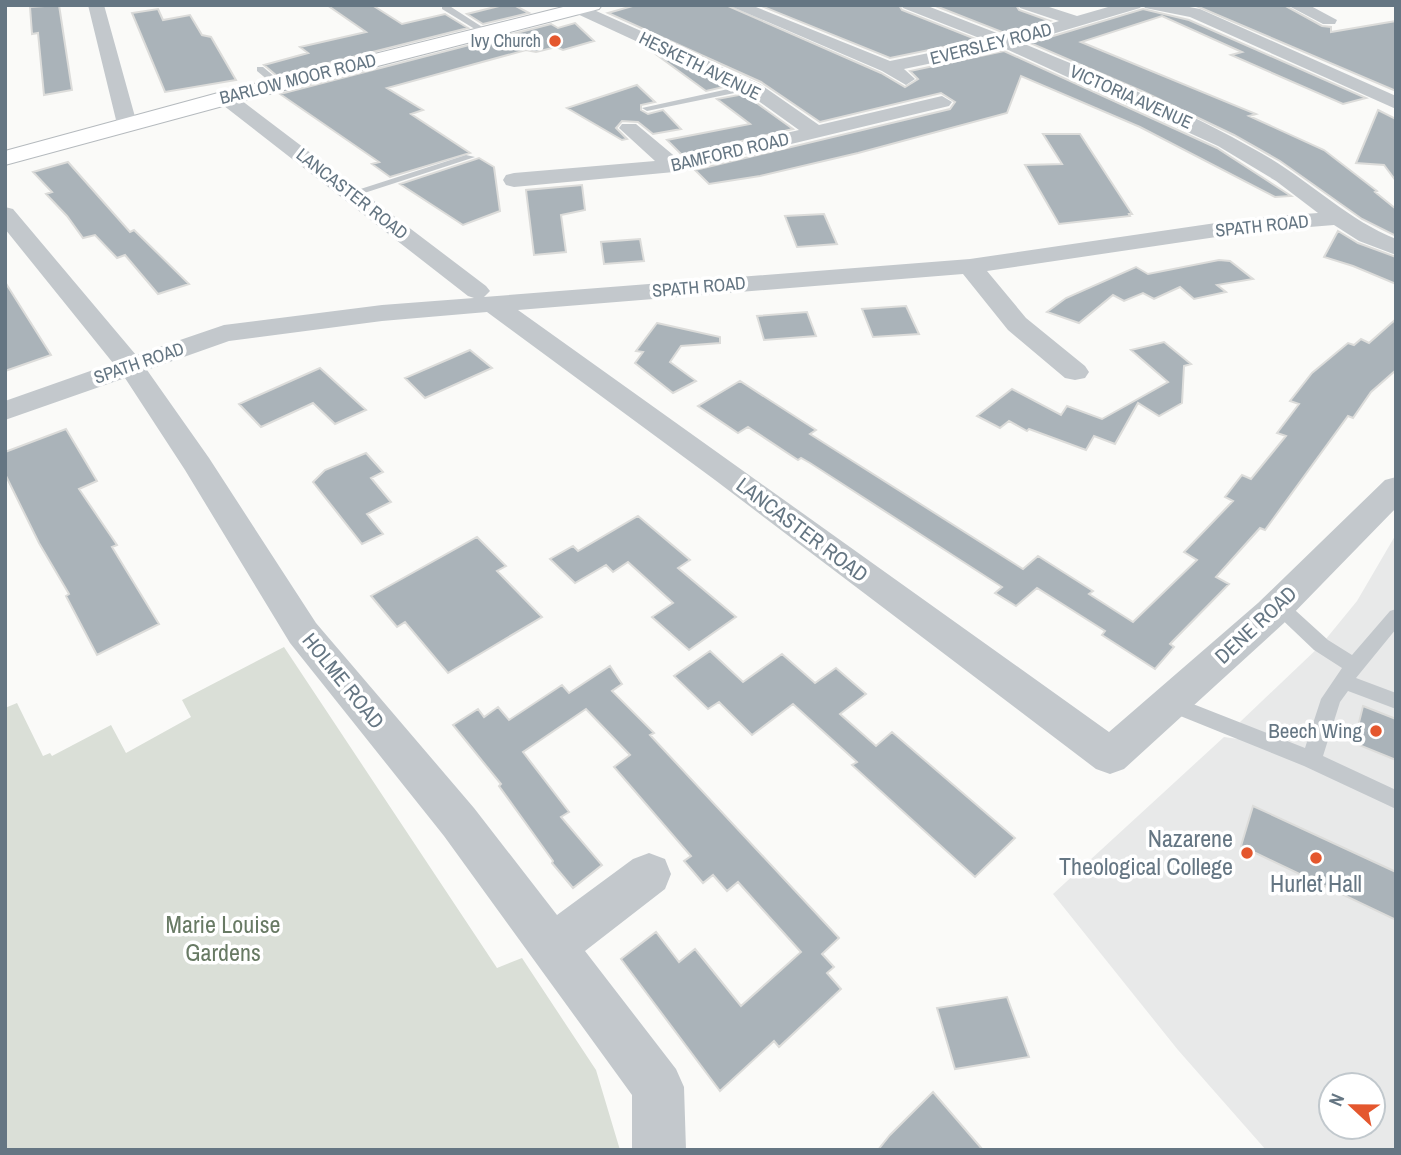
<svg xmlns="http://www.w3.org/2000/svg" width="1401" height="1155" font-family="'Archivo Narrow',sans-serif">
  <rect width="100%" height="100%" fill="#fafaf8"/>
  <path fill="#e8e9e9" fill-rule="evenodd" d="M1395,536l1,614h-130l-88,-100 -125,-156 171,-157 14,2 4,-13 -2,-4 81,-77 36,-44zM1331,1085h42v42h-42z"/>
  <path fill="#dadfd7" d="M284,647l213,321 25,-10 74,112 24,80h-615v-442l12,-5 26,53 7,-3 2,3 59,-31 15,28 65,-36 -9,-17z"/>
  <path fill="#aab3b9" stroke="#dcdcda" stroke-width="2" d="M59,5l13,85 -28,5 -6,-62 -6,1 -2,-27z
    M327,5h45l30,19 43,-10 23,14 -191,48 -13,-11 44,-12 -8,-6 66,-15z
    M503,5h11l15,8 -46,11 -16,-10z
    M636,5h90l155,68 24,14 13,-8 -8,-8 94,-20 213,97 74,48 -16,1 -135,-70 -119,-51 -14,37 -149,40 -98,23 -51,8 -14,-14 255,-61 5,-7 -14,-9 -121,29 -59,-40 -153,-69z
    M759,5h140l3,5 76,30 -88,18z
    M933,5h83l3,5 31,11 -43,13z
    M1194,5h90l38,21 9,1v5l65,-11v70z
    M158,9l5,11 27,-5 12,20 9,2 25,43 -71,12 -33,-79z
    M1143,9l46,11 177,78 -23,6 -112,-49 11,-3 -80,-36 -81,26 175,72 -7,2 75,34 53,41 -2,1 21,17v27l-34,-17 -82,-58 -46,-26 -90,-43 -114,-49z
    M575,23l19,18 -31,9 -7,-3 -20,5 -10,-2 -139,38 36,22 -12,4 59,39 -80,24 -18,-13 7,-2 -99,-68 271,-70 7,4z
    M650,50l78,36 -22,5z
    M637,85l18,17 -14,3v5l7,4 15,-4 18,19 -28,5 -15,-12 -16,-1 -6,7 11,11 -5,1 -55,-32z
    M744,94l49,35 -111,26 -15,-15 83,-16 -33,-25z
    M1378,110l18,9v62l-12,-16 -28,-2z
    M1043,134h37l52,80h-3l1,2 -71,8 -34,-59 37,-1z
    M479,158l15,9 6,44 -37,14 -63,-41z
    M68,162l62,70 4,-2 55,54 -31,10 -33,-39 -8,3 -22,-23 -12,3 -16,-22 -21,-22 6,-2 -19,-20z
    M582,185l3,25 -24,5 5,37 -32,3 -8,-65z
    M824,214l13,30 -40,3 -12,-31z
    M1338,231l20,12 38,14v27l-43,-18 -29,-9z
    M640,239l4,22 -40,3 -3,-22z
    M1219,260l11,1 23,18 -36,6 9,7 -32,7 -14,-12 -26,12 -11,-6 -19,8 -11,-6 -34,28 -32,-11 19,-14 70,-31 12,7z
    M5,282l46,73 -46,16z
    M906,306l13,28 -46,3 -11,-28z
    M807,312l9,24 -52,4 -7,-24z
    M1396,319v51l-25,22 -18,26 -5,-2 -83,114 -5,-2 -44,49 13,7 -59,60 4,3 -19,22 -53,-34 3,-4 -68,-43 -21,18 -21,-13 7,-6 -192,-124 -9,-5 -3,2 -50,-33 -10,6 -40,-27 42,-25 76,49 -6,4 213,135 15,-13 55,35 -4,3 44,28 64,-62 -13,-8 49,-51 -8,-4 17,-22 9,4 35,-43 -9,-3 22,-29 -9,-3 22,-28 36,-30 6,2 7,-6 8,4z
    M657,323l63,14v6l-39,3 -11,16 26,19 -23,12 -38,-30 8,-11 -7,-1z
    M1164,342l27,22 -7,2 -2,37 -23,13 -21,-13 -23,41 -21,-8 -8,14 -57,-21 -2,2 -18,-10 -9,7 -23,-12 35,-27 49,26 6,-9 35,13 66,-37 -37,-32z
    M470,350l22,18 -67,30 -20,-20z
    M320,368l46,42 -31,14 -22,-21 -52,24 -22,-23z
    M66,429l31,52 -18,8 38,56 -5,2 47,77 -62,31 -31,-59 3,-2 -30,-51 -34,-69v-22z
    M366,453l17,19 -12,6 20,24 -24,12 16,20 -21,10 -49,-62 12,-12z
    M638,516l52,44 -12,8 58,49 -47,33 -37,-33 21,-14 -45,-41 -15,10 -7,-7 -31,18 -25,-24 23,-13 5,5z
    M477,537l29,29 -9,5 45,46 -94,56 -43,-51 -8,5 -26,-31z
    M710,651l33,31 39,-28 33,29 21,-15 30,26 -26,20 36,32 16,-14 123,106 -40,39 -123,-112 5,-3 -64,-58 -41,31 -33,-33 -11,7 -34,-33z
    M610,666l12,18 -10,7 42,42 -4,2 189,203 -17,16 12,13 -7,6 14,16 -62,58 -5,-6 -54,50 -99,-132 35,-27 23,30 16,-13 46,57 60,-54 -63,-70 -11,9 -14,-16 -10,8 -19,-22 7,-5 -77,-89 16,-12 -44,-46 -63,43 46,60 -8,5 41,48 -29,23 -21,-25 1,-2 -54,-75 2,-2 -48,-59 25,-16 6,8 14,-10 11,13 53,-35 7,8z
    M1363,706l33,13v41l-42,-17z
    M1253,806l143,66v48l-155,-74z
    M1007,997l22,60 -74,12 -18,-61z
    M933,1092l50,58h-105l12,-15z"/>
  <g fill="none" stroke-linecap="round" stroke-linejoin="round">
    <defs>
      <path id="primary" d="M571,5h31l-3,4 -365,94 -229,62v-14l213,-58z"/>
    </defs>
    <use href="#primary" stroke="#b5babe" stroke-width="2"/>
    <path fill="#c3c8cc" fill-rule="evenodd" d="M442,5h6l42,27 -7,2 -41,-25z
      M257,67h6l18,15v4h-6l-18,-15z
      M751,84l3,1v4l-107,22 -5,-3z
      M466,155l9,2 -120,39 -10,-2z
      M1279,599l6,2 43,39 24,15 38,-44 6,-2v20l-40,49 40,15v16l-48,-18 -8,11 -17,54 73,34v19l-92,-43 -141,-57 -3,-6 3,-6 7,-2 135,53 16,-49 21,-31 -28,-18 -41,-39 -3,-5 3,-5z"/>
    <path fill="#c3c8cc" fill-rule="evenodd" d="M88,5h16l33,119 -3,4h-14l-3,-4z
      M728,5h23l139,56 97,-20 -84,-33 -2,-3h24l82,32 52,-16 -39,-13 -2,-3h25l34,11 38,-11h27l-2,3 -118,35c81,34 163,66 239,110 47,26 85,66 135,86v16l-37,-14 -25,-16 -84,7 -263,39 39,47 59,48 4,6 -4,6 -10,2 -10,-2 -57,-48 -45,-56 -445,36 591,422 149,-129 127,-123 11,-3v31l-112,115 -160,146 -14,5 -14,-5 -381,-289 -228,-168 -105,9 -153,20 -82,29 62,88 107,165 158,185 83,107 76,-56 16,-6 16,6 6,15 -6,15 -80,62 91,118 8,18 2,63h-54v-55l-188,-259 -154,-193 -105,-173 -60,-92 -120,42v-19l108,-38 -108,-134v-22l8,2 123,146 88,-30 158,-20 92,-7 -6,-2 -249,-194 -3,-4 3,-4h14l253,192 4,5 -6,6 486,-38 280,-41 68,-5 -42,-32 -58,-35 -214,-98 -100,21 11,10 -9,6 -24,-14z
      M1143,5h36l21,4 196,87v13l-206,-92 -45,-9z
      M1287,5h22l28,15 -2,4h-12z
      M573,6h12l175,78 59,41 123,-29 10,6 -3,4 -275,66 -160,15 -8,-2 -3,-5 3,-5 8,-2 141,-12 -36,-33 3,-4h14l42,35 121,-29 -53,-38 -173,-80 -2,-3z"/>
    <use href="#primary" fill="#fff" fill-rule="evenodd"/>
  </g>
  <g fill="#e4572e" stroke="#fff" stroke-width="2.5">
    <circle cx="555" cy="41" r="7"/>
    <circle cx="1376" cy="731" r="7"/>
    <circle cx="1247" cy="853" r="7"/>
    <circle cx="1316" cy="858" r="7"/>
  </g>
  <g text-anchor="middle" stroke-width="7" stroke-linejoin="round" paint-order="stroke">
    <g font-size="18" fill="#657683" stroke="#fff" text-anchor="end">
      <text x="541" y="47">Ivy Church</text>
    </g>
    <g font-size="18" fill="#657683" stroke="#fff">
      <text transform="translate(991 44) rotate(-14)" y="6">EVERSLEY ROAD</text>
      <text transform="translate(700 66) rotate(26)" y="6">HESKETH AVENUE</text>
      <text transform="translate(298 79) rotate(-14)" y="6">BARLOW MOOR ROAD</text>
      <text transform="translate(1131 97) rotate(24)" y="6">VICTORIA AVENUE</text>
      <text transform="translate(730 152) rotate(-13)" y="6">BAMFORD ROAD</text>
      <text transform="translate(352 194) rotate(38)" y="6">LANCASTER ROAD</text>
      <text transform="translate(1262 226) rotate(-6)" y="6">SPATH ROAD</text>
      <text transform="translate(699 287) rotate(-5)" y="6">SPATH ROAD</text>
      <text transform="translate(139 363) rotate(-19)" y="6">SPATH ROAD</text>
    </g>
    <g font-size="21" fill="#657683" stroke="#fff">
      <text transform="translate(802 530) rotate(37)" y="7">LANCASTER ROAD</text>
      <text transform="translate(1256 625) rotate(-43)" y="7">DENE ROAD</text>
      <text transform="translate(343 681) rotate(51)" y="7">HOLME ROAD</text>
    </g>
    <g font-size="21" fill="#657683" stroke="#fff" text-anchor="end">
      <text x="1362" y="738">Beech Wing</text>
    </g>
    <g font-size="24" fill="#657683" stroke="#fff" text-anchor="end">
      <text x="1233" y="847">Nazarene<tspan x="1233" dy="28">Theological College</tspan></text>
      <text x="1316" y="892" text-anchor="middle">Hurlet Hall</text>
    </g>
    <g font-size="24" fill="#687a64" stroke="#fff">
      <text x="223" y="933">Marie Louise<tspan x="223" dy="28">Gardens</tspan></text>
    </g>
  </g>
  <rect width="1401" height="1155" fill="none" stroke="#657683" stroke-width="14"/>
  <g transform="translate(1352 1106) rotate(292)"><circle r="33" fill="#ffffff" stroke="#c1c8cd" stroke-width="2"/>
  <path d="M0-5L12 26L0 18L-12 26Z" fill="#e4572e"/>
  <text y="-10" font-size="19" font-weight="bold" text-anchor="middle" fill="#657683">N</text>
  </g>
</svg>
